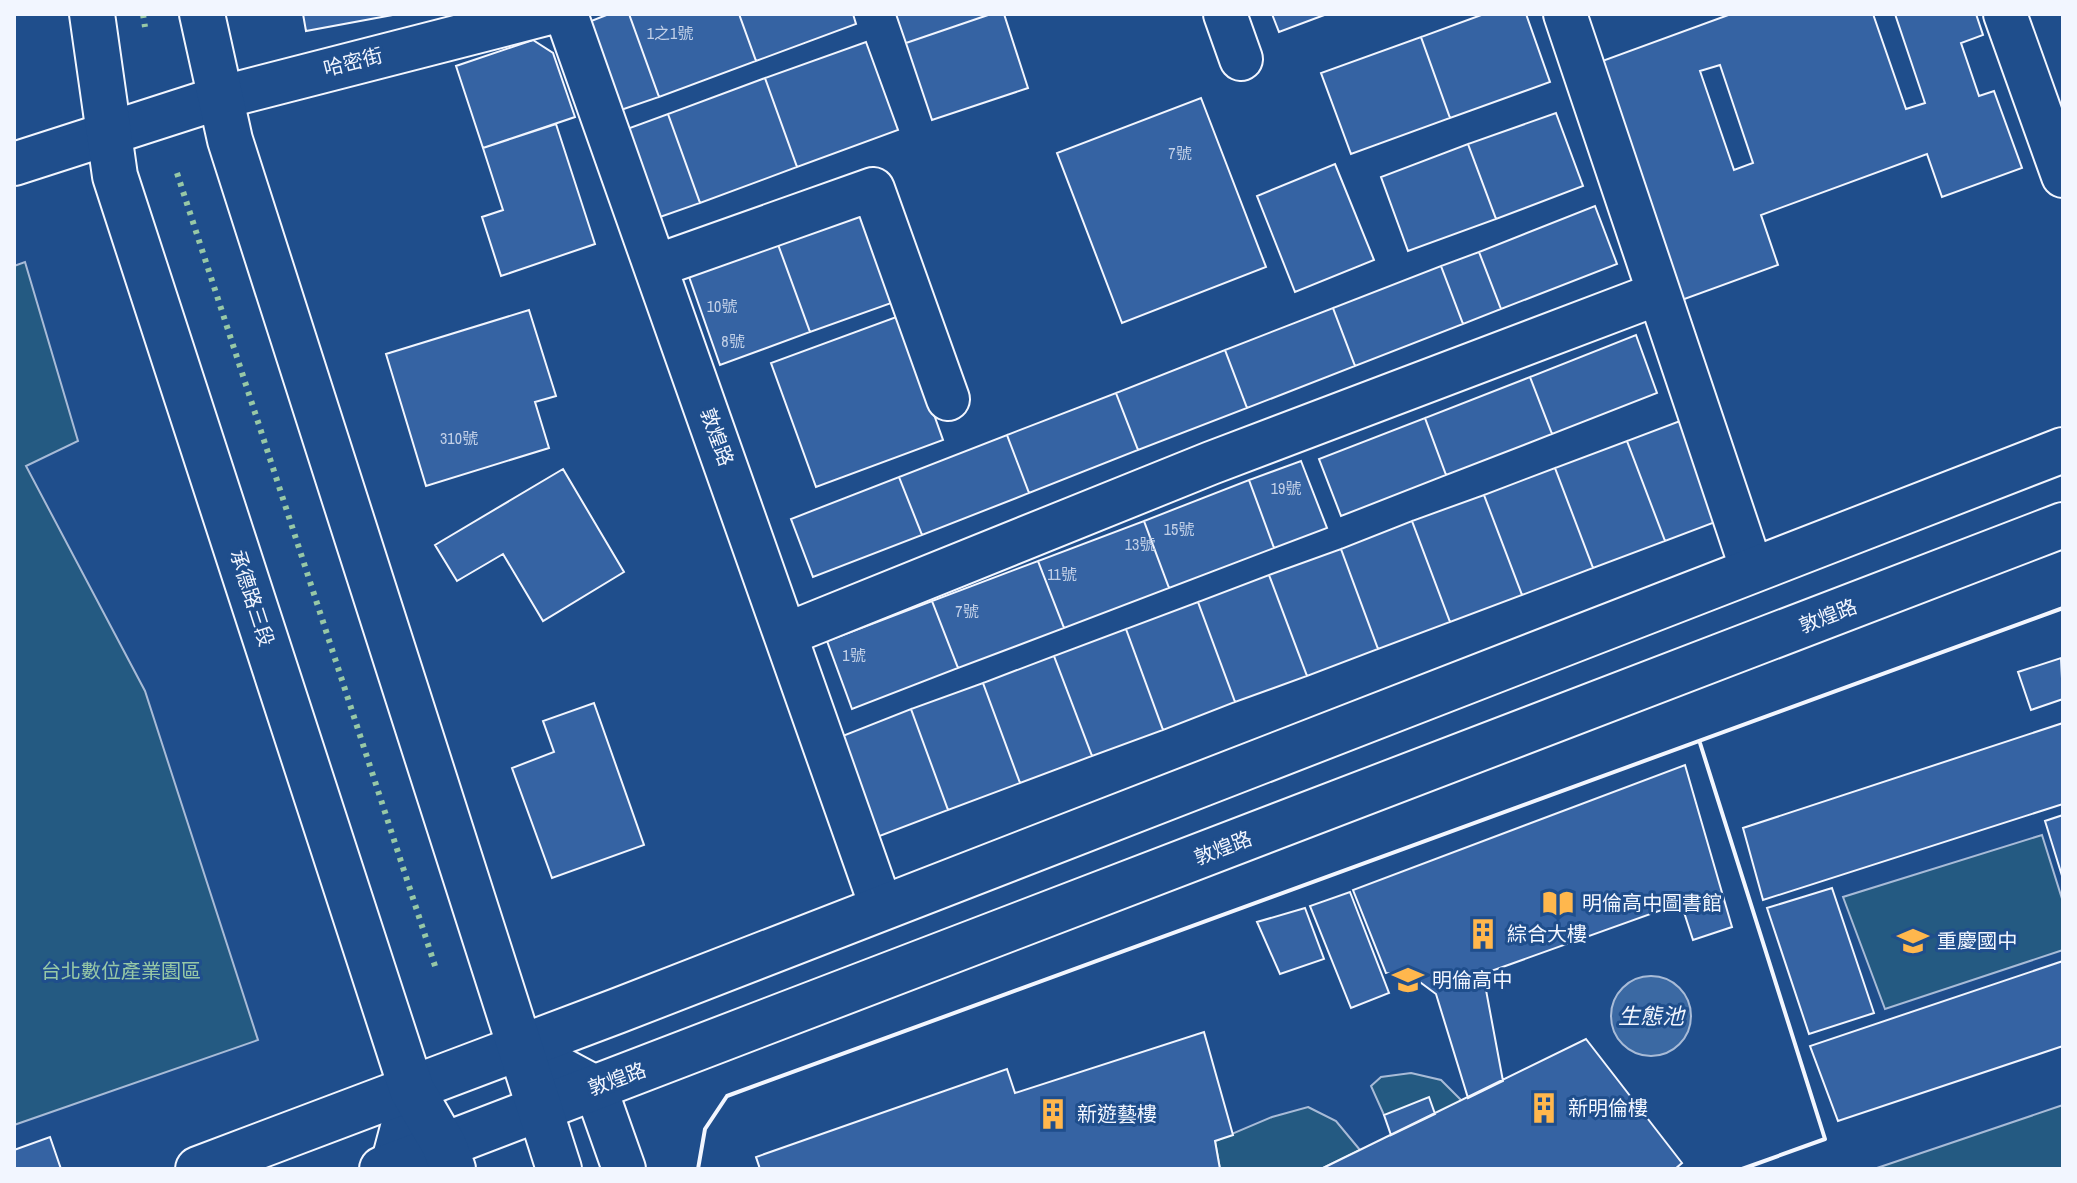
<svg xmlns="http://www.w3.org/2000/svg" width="2077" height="1183" font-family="'Archivo Narrow','Noto Sans TC',sans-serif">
  <rect width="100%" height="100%" fill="#1f4e8c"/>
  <path fill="#245a82" stroke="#a8bbd7" stroke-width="2" d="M25,262l53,179 -52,25 119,225 113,349 -244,85v-859z
    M2042,835l21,67v48l-178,59 -42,-112z
    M1411,1073l30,7 21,21 -27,13 -51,1 -13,-29 10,-9z
    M2063,1105v64h-189z
    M1308,1107l28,14 24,29 -39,19h-101l-5,-28 57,-24z"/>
  <path fill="#3b69a3" stroke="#a8bbd7" stroke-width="2" d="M1611 1016a40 40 0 1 1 80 0a40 40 0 1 1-80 0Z"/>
  <path fill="#3563a3" stroke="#f2f6ff" stroke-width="2" fill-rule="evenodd" d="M303,14h95l-92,17z
    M609,14h20l30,83 -41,14 -32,-88z
    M629,14h110l17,47 -97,36z
    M739,14h114l3,10 -100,37z
    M896,14h95l-85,29z
    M991,14h13l24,74 -96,32 -26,-77z
    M1272,14h55l-48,18z
    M1484,14h42l24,68 -100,36 -29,-81z
    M1731,14h142l33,95 19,-6 -30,-89h81l7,21 -22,8 18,53 15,-5 28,77 -80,29 -15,-43 -166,61 17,50 -99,36 -85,-237zM1720,65l33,98 -19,7 -34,-99z
    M1421,37l29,81 -99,36 -30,-81z
    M533,40l20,13 22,64 -92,31 -27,-82z
    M866,42l32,88 -101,37 -32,-89z
    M765,78l32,89 -97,36 -32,-89z
    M1201,98l65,169 -144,56 -65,-170z
    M1556,113l27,73 -87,33 -28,-75z
    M668,114l32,89 -40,14 -33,-88z
    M556,124l39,120 -94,32 -19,-59 21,-7 -20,-62z
    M1468,144l28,75 -88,32 -27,-74z
    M1335,164l39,96 -79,32 -38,-96z
    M1595,206l22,58 -116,45 -22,-57z
    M864,207l33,94 -87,31 -34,-93z
    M776,239l34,93 -90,33 -33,-94z
    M1479,252l22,57 -38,15 -22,-58z
    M1441,266l22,58 -108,42 -22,-58z
    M1333,308l22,58 -108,42 -22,-58z
    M529,310l27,86 -21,6 14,46 -123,38 -40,-132z
    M899,316l44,124 -127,47 -45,-124z
    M1636,335l21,58 -105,41 -22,-57z
    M1225,350l22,58 -109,42 -22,-57z
    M1530,377l22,57 -106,41 -21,-57z
    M1116,393l22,57 -109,43 -22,-58z
    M1425,418l21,57 -105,41 -22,-57z
    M1680,421l38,100 -53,20 -38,-100z
    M1007,435l22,58 -107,42 -23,-58z
    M1627,441l38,100 -72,27 -38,-100z
    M1301,461l26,67 -53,20 -25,-68z
    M1555,468l38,100 -71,27 -38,-100z
    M563,469l61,103 -81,49 -40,-67 -46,27 -22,-36z
    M899,477l23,58 -109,42 -22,-58z
    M1249,480l25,68 -105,40 -25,-67z
    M1484,495l38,100 -72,27 -38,-101z
    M1144,521l25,67 -105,40 -26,-67z
    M1412,521l38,101 -72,27 -37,-100z
    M1341,549l37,100 -71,27 -38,-101z
    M1038,561l26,67 -106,40 -26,-67z
    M1269,575l38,101 -72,26 -37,-100z
    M932,601l26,67 -106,41 -25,-68z
    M1198,602l37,100 -72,28 -37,-101z
    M1126,629l37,101 -71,26 -38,-100z
    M1054,656l38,100 -72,27 -37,-100z
    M2061,658l2,41 -32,11 -13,-38z
    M983,683l37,100 -72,27 -37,-101z
    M594,703l50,142 -92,33 -40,-110 42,-16 -11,-31z
    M911,709l37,101 -71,27 -37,-100z
    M2063,723v81l-300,96 -20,-72z
    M1685,765l47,162 -39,13 -12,-37 -198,71 20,107 -35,17 -32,-104 -23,-17 -27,-4 -33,-83z
    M2063,815v64l-18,-58z
    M1832,888l42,125 -65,21 -42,-126z
    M1350,892l39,101 -38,15 -41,-102z
    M1305,908l19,51 -44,15 -23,-52z
    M2063,961v85l-225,75 -28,-75z
    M1204,1032l29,103 -18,6 5,28h-460l-4,-12 251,-88 8,24z
    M1586,1039l96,124 -7,6h-354z
    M1429,1097l6,17 -44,21 -7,-20z
    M50,1137l11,32h-47v-19z"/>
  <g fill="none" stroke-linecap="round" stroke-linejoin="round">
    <defs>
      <path id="minor" d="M566,14l315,892
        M1225,14l16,45
        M1565,14l187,556
        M2005,14l58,162
        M14,164l205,-66 327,-84
        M656,266l217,-77 75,210
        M787,634l424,-171 446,-169
        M520,1047l75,40 29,82
        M391,1169l21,-79"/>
      <path id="tertiary" d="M198,1169l419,-158 1446,-561
        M382,1169l1681,-644"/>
      <path id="secondary" d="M92,14l23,162 297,914 32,55 9,24
        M202,14l28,126 329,1029"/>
    </defs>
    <use href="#minor" stroke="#f2f6ff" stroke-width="46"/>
    <use href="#tertiary" stroke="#f2f6ff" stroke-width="48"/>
    <use href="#secondary" stroke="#f2f6ff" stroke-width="48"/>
    <use href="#minor" stroke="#1f4e8c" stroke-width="42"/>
    <use href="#tertiary" stroke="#1f4e8c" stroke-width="44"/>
    <use href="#secondary" stroke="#1f4e8c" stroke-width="44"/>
    <path stroke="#97c8a6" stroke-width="6" stroke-dasharray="4 6" stroke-linecap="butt" d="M143,14l2,13
      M177,173l259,796"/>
    <path stroke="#f2f6ff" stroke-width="4" d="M1700,743l125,396 -83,30
      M698,1169l7,-40 22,-33 1336,-488"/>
  </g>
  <defs>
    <symbol id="library-bare" viewBox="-9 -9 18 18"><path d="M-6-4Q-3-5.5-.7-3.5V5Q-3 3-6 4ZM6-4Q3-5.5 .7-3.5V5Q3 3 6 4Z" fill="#ffb74d" stroke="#1f4e8c" stroke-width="2.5" paint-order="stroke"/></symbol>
    <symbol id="building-bare" viewBox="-9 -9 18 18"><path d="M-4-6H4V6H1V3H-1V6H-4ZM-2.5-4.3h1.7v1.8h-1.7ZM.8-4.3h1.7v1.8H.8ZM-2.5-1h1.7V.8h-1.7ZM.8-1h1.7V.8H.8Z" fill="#ffb74d" stroke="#1f4e8c" stroke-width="2.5" paint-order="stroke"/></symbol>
    <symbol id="school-bare" viewBox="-9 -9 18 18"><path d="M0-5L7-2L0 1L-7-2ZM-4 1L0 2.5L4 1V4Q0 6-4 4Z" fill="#ffb74d" stroke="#1f4e8c" stroke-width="2.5" paint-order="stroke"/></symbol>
  </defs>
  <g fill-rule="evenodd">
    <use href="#library-bare" x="1536" y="881" width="44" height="44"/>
    <use href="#building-bare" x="1461" y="912" width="44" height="44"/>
    <use href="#school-bare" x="1891" y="919" width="44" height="44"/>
    <use href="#school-bare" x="1386" y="958" width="44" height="44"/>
    <use href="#building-bare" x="1522" y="1086" width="44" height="44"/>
    <use href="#building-bare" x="1031" y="1092" width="44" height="44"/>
  </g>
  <g text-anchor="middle" stroke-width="6" stroke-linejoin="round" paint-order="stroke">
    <g font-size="16" fill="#c3d1e8">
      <text x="670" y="39">1之1號</text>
      <text x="1180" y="159">7號</text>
      <text x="722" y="312">10號</text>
      <text x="733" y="347">8號</text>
      <text x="459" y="444">310號</text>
      <text x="1286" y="494">19號</text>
      <text x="1179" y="535">15號</text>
      <text x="1140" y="550">13號</text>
      <text x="1062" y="580">11號</text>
      <text x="967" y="617">7號</text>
      <text x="854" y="661">1號</text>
    </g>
    <g font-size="20" fill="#f2f6ff" stroke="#1f4e8c">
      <text transform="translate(353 62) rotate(-14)" y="7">哈密街</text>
      <text transform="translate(717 437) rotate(70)" y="7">敦煌路</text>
      <text transform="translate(252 598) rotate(72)" y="7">承德路三段</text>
      <text transform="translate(1828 616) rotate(-21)" y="7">敦煌路</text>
      <text transform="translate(1223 848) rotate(-21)" y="7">敦煌路</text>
      <text transform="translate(617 1079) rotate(-20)" y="7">敦煌路</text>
    </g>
    <g font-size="20" fill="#f2f6ff" stroke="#1f4e8c" text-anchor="start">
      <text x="1582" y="910">明倫高中圖書館</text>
      <text x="1507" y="941">綜合大樓</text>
      <text x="1937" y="948">重慶國中</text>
      <text x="1432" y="987">明倫高中</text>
      <text x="1568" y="1115">新明倫樓</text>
      <text x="1077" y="1121">新遊藝樓</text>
    </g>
    <g font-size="20" fill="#97c8a6" stroke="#1f4e8c">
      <text x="121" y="978">台北數位產業園區</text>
    </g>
    <g font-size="22" font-style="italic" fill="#f2f6ff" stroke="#1f4e8c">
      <text x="1651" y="1024">生態池</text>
    </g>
  </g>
  <rect width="2077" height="1183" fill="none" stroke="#f2f6ff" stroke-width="32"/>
</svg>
